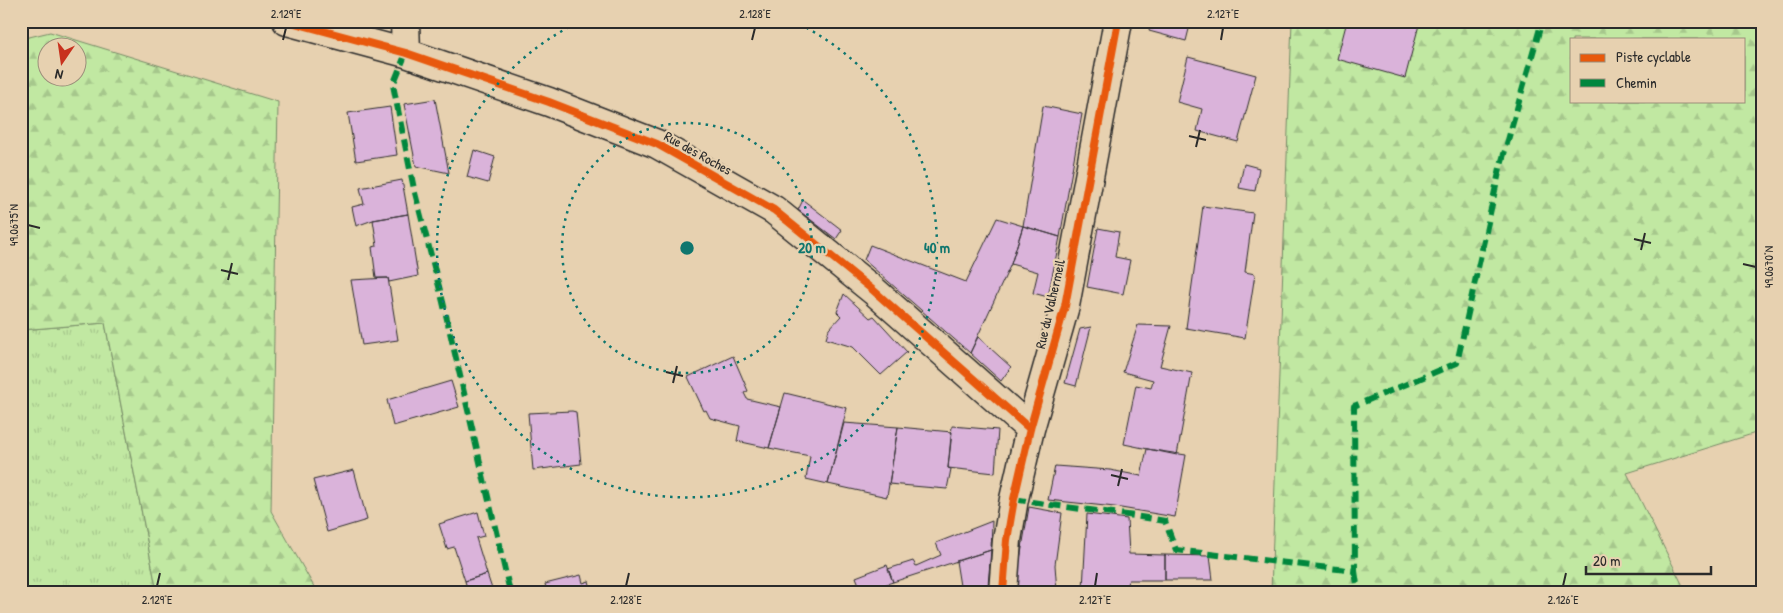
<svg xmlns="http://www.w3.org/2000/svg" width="1783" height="613" font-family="'Patrick Hand',sans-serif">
  <defs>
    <pattern id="grass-tufts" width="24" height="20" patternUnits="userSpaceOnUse" patternTransform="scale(1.25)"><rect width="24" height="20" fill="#c1e8a2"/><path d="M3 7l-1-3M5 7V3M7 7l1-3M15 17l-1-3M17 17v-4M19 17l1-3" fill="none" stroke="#a6c78c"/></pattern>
    <pattern id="forest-firs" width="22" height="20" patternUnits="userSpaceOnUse" patternTransform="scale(1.25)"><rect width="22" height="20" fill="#c1e8a2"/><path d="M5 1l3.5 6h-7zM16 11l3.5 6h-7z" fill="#a6c78c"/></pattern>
  </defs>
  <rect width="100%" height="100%" fill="#e7d1b0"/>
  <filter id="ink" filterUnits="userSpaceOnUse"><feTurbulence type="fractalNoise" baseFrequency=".02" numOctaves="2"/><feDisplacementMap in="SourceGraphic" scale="10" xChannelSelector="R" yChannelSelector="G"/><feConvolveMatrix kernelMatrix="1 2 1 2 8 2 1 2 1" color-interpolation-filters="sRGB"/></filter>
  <g filter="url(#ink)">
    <path fill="url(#grass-tufts)" stroke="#768a66" d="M105,323l52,269h-136v-262z"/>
    <path fill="url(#forest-firs)" stroke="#768a66" fill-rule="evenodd" d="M1292,21h470v410l-135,42 59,119h-415zM1572,39h172v62h-172z
      M50,32l228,70 -7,409 46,81h-160l-52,-269 -84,7v-291zM48,48h30v30h-30z"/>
    <path fill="#dab3da" stroke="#2b2b2b" d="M1151,21h40l-5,20 -37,-10z
      M1347,21h73l-15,57 -68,-19z
      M1188,57l68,18 -18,67 -41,-11 5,-22 -25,-7z
      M435,99l14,74 -33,-7 -12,-62z
      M1043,106l39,8 -22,123 -37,-11z
      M390,107l7,48 -41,6 -8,-48z
      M474,150l21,7 -7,26 -21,-6z
      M1244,164l15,4 -4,23 -16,-3z
      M402,180l6,34 -35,6 -17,6 -4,-19 12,-3 -4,-16z
      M803,200l39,30 -6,9 -38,-29z
      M1203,206l50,7 -8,59 10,2 -10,64 -59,-10z
      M408,214l10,62 -29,6 -1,-4h-12l-4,-31 5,-1 -4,-26z
      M997,218l26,8 -12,38 -41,89 -106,-93 6,-15 96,37z
      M1023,226l37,11 -12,60 -15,-4 5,-21 -27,-8z
      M1098,228l21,4 -4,25 15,3 -7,34 -36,-7z
      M388,278l10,62 -36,5 -11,-65z
      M844,294l26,24 4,-2 33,36 -26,23 -28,-28 -27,-8 3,-10 12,-13 -4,-4z
      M1138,325l33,1 -11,40 32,7 -15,82 -53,-11 12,-59 15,3 2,-8 -30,-8z
      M1091,327l-15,59 -11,-3 15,-54z
      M978,337l33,30 -10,14 -31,-28z
      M733,356l15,35 -4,2 3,6 34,8 -12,41 -32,-7 3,-15 -30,-8 -4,-8 -2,1 -16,-34z
      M451,381l8,26 -66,19 -6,-26z
      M785,393l62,15 -19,76 -22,-5 4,-23 -41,-8z
      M572,411l4,1 5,52 -48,6 -5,-57z
      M844,423l54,4 -11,70 -59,-13z
      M952,426l46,4 -3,43 -47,-5z
      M898,427l54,5 -4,36 3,1 -4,20 -58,-5z
      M1147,449l39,6 -11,62 -60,-10 -67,-7 7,-34 55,4 31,6z
      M354,470l13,50 -40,12 -14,-52z
      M1029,507l33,6 -7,52 2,27h-40l-1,-9z
      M478,512l6,24 -8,2 11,36 -22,7 -11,-34 -7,2 -8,-25z
      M1087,514l40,5 2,35 36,1v25h-36l-3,5 -43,4z
      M992,521l-1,29 -98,32 -5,-13 25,-8 3,5 25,-11 -5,-12z
      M991,550l-3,36 -27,6 -5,-31z
      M1165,555l45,1 3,24h-48z
      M887,565l6,17 -31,10 -6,-15z
      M487,574l5,15 -8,3h-16l-3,-11z
      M581,575l2,8 6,-2 3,11h-45l-2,-8z"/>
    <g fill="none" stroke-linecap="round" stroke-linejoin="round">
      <defs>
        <path id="minor" d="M287,21l119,32 143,49 108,42 117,66 100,81 156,138
          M405,21l1,32
          M1003,592l4,-52 7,-41 16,-70 35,-123 53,-285"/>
      </defs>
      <use href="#minor" stroke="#2b2b2b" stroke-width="31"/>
      <use href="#minor" stroke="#e7d1b0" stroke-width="28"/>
      <path stroke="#00873e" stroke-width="6" stroke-dasharray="12 6" stroke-linecap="butt" d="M406,53l-13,32 21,104 29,113 67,290
        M1014,499c50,9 101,13 151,22l11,29 179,21 -1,-165 103,-43 43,-195 42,-147
        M1355,571l3,20"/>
      <defs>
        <path id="cycleway" d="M287,21l119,32 143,49 108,42 117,66 100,81 156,138
          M1003,592l4,-52 7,-41 16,-70 35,-123 53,-285"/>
      </defs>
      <use href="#cycleway" stroke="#e7d1b0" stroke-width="11"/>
      <use href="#cycleway" stroke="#e8590c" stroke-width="8"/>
    </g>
  </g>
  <path fill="none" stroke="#2b2b2b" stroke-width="2" d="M283,40l3,-12M752,40l3,-12M1221,40l2,-12M1189,136l17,4M1196,147l4,-17M28,225l12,3M1634,239l17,4M1641,250l4,-17M1743,264l13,3M221,270l17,4M228,280l4,-17M666,372l17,4M673,383l4,-17M1111,475l17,4M1118,486l4,-17M157,586l3,-13M626,586l3,-13M1095,586l2,-13M1563,586l3,-13"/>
  <g fill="none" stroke="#0f766e" stroke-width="2.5" stroke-dasharray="2.5 5">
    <circle cx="687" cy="248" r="125"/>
    <path d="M793 21A250 250 0 1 1 581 21"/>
  </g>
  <g text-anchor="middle" stroke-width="4.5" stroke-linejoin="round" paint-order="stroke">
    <g font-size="14" fill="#2b2b2b" stroke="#e7d1b0">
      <text transform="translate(698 153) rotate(29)" y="5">Rue des Roches</text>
      <text transform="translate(1050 304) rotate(-77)" y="5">Rue du Valhermeil</text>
    </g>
  </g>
  <circle cx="687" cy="248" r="8" fill="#0f766e" stroke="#e7d1b0" stroke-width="2.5"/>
  <g font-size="15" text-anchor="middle" font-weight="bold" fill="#0f766e" stroke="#e7d1b0" stroke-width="4.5" stroke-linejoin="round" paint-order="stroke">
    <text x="812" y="253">20 m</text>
    <text x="937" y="253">40 m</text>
  </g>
  <rect width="1783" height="613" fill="none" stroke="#e7d1b0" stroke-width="55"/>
  <rect x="1570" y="38" width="175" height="65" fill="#e7d1b0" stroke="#9c8f7b"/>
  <rect x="1580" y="54" width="25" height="8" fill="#e8590c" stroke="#9c8f7b"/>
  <text x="1616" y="62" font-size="15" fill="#2b2b2b">Piste cyclable</text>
  <rect x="1580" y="79" width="25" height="8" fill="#00873e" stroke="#9c8f7b"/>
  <text x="1616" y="88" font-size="15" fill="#2b2b2b">Chemin</text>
  <g transform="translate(62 62) rotate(193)"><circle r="24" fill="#e7d1b0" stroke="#9c8f7b"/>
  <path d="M0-4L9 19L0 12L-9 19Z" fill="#c8321e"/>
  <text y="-8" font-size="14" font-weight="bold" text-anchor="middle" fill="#2b2b2b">N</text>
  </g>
  <path d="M1586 566v8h125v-8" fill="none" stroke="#2b2b2b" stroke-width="2.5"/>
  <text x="1593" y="566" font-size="15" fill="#2b2b2b" stroke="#e7d1b0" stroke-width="4" paint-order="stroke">20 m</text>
  <rect x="28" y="28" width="1728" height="558" fill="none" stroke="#2b2b2b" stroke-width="2"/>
  <g font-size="12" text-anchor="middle" fill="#2b2b2b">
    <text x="286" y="18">2.129°E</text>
    <text x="755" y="18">2.128°E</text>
    <text x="1223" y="18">2.127°E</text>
    <text transform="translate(14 225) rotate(-90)" y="4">49.0675°N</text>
    <text transform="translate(1769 267) rotate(-90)" y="4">49.0670°N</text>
    <text x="157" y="604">2.129°E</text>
    <text x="626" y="604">2.128°E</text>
    <text x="1095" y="604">2.127°E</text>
    <text x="1563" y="604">2.126°E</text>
  </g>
</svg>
